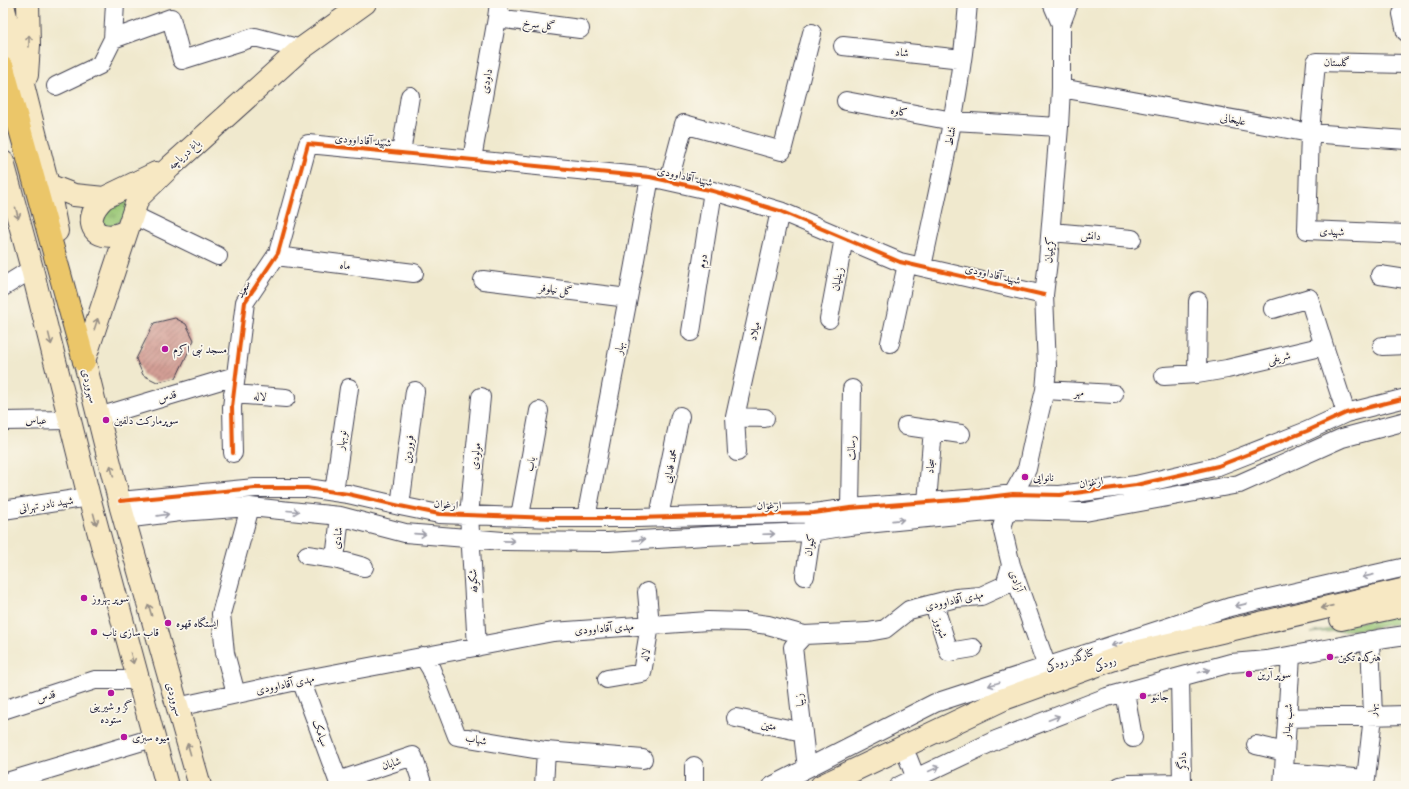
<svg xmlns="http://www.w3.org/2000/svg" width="1409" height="789" font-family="'IM FELL Great Primer',Amiri,serif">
  <defs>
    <pattern id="grass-tufts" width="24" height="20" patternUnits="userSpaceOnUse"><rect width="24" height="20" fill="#99c775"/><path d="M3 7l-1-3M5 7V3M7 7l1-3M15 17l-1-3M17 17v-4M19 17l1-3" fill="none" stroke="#7ca161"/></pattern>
    <pattern id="building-hatch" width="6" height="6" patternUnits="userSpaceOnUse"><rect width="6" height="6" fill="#d39f95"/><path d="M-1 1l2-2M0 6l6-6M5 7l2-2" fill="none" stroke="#ab817b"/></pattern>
  </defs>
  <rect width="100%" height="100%" fill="#fbf7ec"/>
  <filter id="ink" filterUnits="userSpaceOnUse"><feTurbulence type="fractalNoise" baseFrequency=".025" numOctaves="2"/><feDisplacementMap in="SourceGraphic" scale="8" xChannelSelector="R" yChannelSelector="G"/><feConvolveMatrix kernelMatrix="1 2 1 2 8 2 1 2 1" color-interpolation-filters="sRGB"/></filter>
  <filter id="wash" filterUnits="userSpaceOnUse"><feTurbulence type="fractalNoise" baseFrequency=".012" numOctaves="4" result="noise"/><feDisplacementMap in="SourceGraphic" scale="16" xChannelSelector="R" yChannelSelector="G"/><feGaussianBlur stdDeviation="0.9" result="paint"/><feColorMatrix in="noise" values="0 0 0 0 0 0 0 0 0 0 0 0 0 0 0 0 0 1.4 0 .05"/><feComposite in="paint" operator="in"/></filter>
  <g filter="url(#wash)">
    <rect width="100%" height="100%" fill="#f0e9ce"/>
    <path fill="url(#grass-tufts)" stroke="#5e7458" d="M134,191l-8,25 -16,13 -10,-8 1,-12z
      M1406,612v10l-40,7 -55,4z"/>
    <g id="blocks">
      <path fill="url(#building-hatch)" d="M175,318l11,6 8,16 -18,38 -19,4 -14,-7 -7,-16 18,-36z"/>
    </g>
  </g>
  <g filter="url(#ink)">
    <use href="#blocks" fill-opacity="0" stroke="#414051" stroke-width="1"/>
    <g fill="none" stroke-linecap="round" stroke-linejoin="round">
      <defs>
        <path id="street" d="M1402,14l4,18
          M497,18l83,11
          M1061,24l8,-21
          M113,39l58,-21 11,42 73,-23 46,12
          M843,46l119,13
          M1406,64l-90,-2 -6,71 -3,97 99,4
          M56,86l44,-21 13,-26 2,-36
          M1061,88l249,45 96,7
          M846,101l107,20 106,6
          M401,153l9,-57
          M472,159l25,-141 2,-15
          M669,181l15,-57 98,27 30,-118
          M133,215l85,41
          M1051,232l81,7
          M276,256l138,17
          M922,267c18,-87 40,-175 46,-264
          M1380,275l26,4
          M483,280l145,18
          M3,287l29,-18
          M1273,309l36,-11 15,48
          M829,319l15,-81
          M691,332l22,-141
          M890,343l17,-79
          M1382,346l24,-1
          M1197,374l1,-73
          M1164,376l33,-2 30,-5 97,-23 22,67
          M1045,390l69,4
          M233,394l53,4
          M98,417l137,-41
          M735,417l30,1
          M3,421l67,-1
          M906,426l55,8
          M737,452l-2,-35 45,-206
          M233,453l-1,-46 13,-105 33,-49 30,-109 342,33 63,14 67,20 120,51 144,33
          M334,492l15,-104
          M120,501l135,-13h52l41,6 52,12 39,8 115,4h83l177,-5 36,-5 130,-10 33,-4 47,1 76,-10 82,-19 89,-35 39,-18 60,-15
          M927,502l6,-73
          M400,506l15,-115
          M850,508l2,-119
          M3,510l86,-13
          M520,516l19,-105
          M659,516l21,-100
          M586,518l42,-220 22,-121
          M124,519l56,-7 70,-5 90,9 65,17 98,8 105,1 98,-6 105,-4 31,-5 34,-4 132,-13 77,2 154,-28 103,-46 64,-17
          M307,555l28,4 29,8
          M335,559l5,-43
          M805,576l8,-54
          M934,604l15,48 24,-4
          M804,635l-11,12 14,121
          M477,647l-8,-132 12,-118
          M423,656l8,13 26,67 89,15 -2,35
          M1047,667l-36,-102 -9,-38 11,-33 14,-25 9,-42 9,-37 2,-23 -3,-72 4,-34 11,-134 2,-39v-64l-9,-21
          M607,679l35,-6 8,-48 -3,-33
          M301,680l39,106
          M1125,692l8,46
          M236,694l-11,-41 -4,-39 29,-107
          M177,707l124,-27 252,-48 155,-11 38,1 22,3 36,10 64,-3 17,-3 24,-19 47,-12 25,-2 24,-11 6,-20
          M3,710l92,-30h42
          M736,718l67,14
          M1287,718l119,-3
          M1256,745l29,7
          M546,751l97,8
          M908,758l11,28
          M694,766v20
          M1284,772l82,7 7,-63 -3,-76
          M338,781l75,-25 10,30
          M3,783l150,-45
          M772,786l163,-83 295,-96 176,-40
          M899,786l97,-46 111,-43 124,-34 36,-3 111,-21 28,-4
          M1120,786l9,-2 53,-1 -2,-106
          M1283,786l8,-130"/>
        <path id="secondary" d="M3,5l45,180 9,46
          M27,75l2,-30 -1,-42
          M3,162l29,107 57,228 78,289
          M48,185l26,10 30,3 52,-25
          M104,198c-5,5 -11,12 -12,19 -3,22 22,22 35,13
          M80,343l41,165 79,278
          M84,361l54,-163 32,-31 131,-118 64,-46
          M1341,619l65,-14
          M821,786l183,-87 127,-46 275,-64"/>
        <path id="highway" d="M3,68l81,293"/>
      </defs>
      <use href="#street" stroke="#414051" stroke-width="20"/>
      <use href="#secondary" stroke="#414051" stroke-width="24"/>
      <use href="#highway" stroke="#414051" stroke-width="24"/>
      <use href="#street" stroke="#fff" stroke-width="18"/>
      <use href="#secondary" stroke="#f7e8c3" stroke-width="22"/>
      <use href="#highway" stroke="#ebc669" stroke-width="22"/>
      <defs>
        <path id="cycleway" d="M233,453l-1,-46 13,-105 33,-49 30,-109 342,33 63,14 67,20 120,51 144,33
          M120,501l135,-13h52l41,6 52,12 39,8 115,4h83l177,-5 36,-5 130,-10 33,-4 47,1 76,-10 82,-19 89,-35 39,-18 60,-15"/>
      </defs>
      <use href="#cycleway" stroke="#fbf7ec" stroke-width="6"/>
      <use href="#cycleway" stroke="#e8590c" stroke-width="4"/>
    </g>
    <defs><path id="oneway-shaft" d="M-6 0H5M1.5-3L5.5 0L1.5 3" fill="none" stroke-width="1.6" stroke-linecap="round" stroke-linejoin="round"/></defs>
    <g stroke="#978f86">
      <use href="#oneway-shaft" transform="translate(29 41) rotate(-90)"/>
      <use href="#oneway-shaft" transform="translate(17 213) rotate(75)"/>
      <use href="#oneway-shaft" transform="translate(96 324) rotate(-72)"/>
      <use href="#oneway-shaft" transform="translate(50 339) rotate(76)"/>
      <use href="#oneway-shaft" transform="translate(112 471) rotate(-104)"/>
      <use href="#oneway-shaft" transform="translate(95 519) rotate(75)"/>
      <use href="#oneway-shaft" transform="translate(1327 607) rotate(167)"/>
      <use href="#oneway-shaft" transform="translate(150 610) rotate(-106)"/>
      <use href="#oneway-shaft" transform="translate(132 658) rotate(75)"/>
      <use href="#oneway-shaft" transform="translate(189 749) rotate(-106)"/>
    </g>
    <g stroke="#9c9ca7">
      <use href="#oneway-shaft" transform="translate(293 511) rotate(5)"/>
      <use href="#oneway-shaft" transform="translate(163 515) rotate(-8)"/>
      <use href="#oneway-shaft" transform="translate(898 520) rotate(-6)"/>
      <use href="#oneway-shaft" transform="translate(420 534) rotate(4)"/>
      <use href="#oneway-shaft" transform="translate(769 534) rotate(-2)"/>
      <use href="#oneway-shaft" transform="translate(639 540) rotate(-4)"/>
      <use href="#oneway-shaft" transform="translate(509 541) rotate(1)"/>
      <use href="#oneway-shaft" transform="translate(1368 576) rotate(167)"/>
      <use href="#oneway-shaft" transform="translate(1241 605) rotate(167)"/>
      <use href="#oneway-shaft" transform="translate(1117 644) rotate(162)"/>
      <use href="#oneway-shaft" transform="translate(1204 671) rotate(-16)"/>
      <use href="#oneway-shaft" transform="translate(994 684) rotate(162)"/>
      <use href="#oneway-shaft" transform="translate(1054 718) rotate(-21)"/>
      <use href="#oneway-shaft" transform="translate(934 769) rotate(-25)"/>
    </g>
  </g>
  <g fill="#b5179e" stroke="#fbf7ec" stroke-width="1.5">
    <circle cx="165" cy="349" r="4"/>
    <circle cx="106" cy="420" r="4"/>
    <circle cx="1025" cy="477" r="4"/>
    <circle cx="84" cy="598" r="4"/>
    <circle cx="168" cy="623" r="4"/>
    <circle cx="94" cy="632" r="4"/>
    <circle cx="1330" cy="657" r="4"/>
    <circle cx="1249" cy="674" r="4"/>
    <circle cx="111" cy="693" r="4"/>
    <circle cx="1143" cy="696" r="4"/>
    <circle cx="124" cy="737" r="4"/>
  </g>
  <g text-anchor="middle" stroke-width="3.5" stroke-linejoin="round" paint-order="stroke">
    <g font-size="11" fill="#22223b" stroke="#fbf7ec">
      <text transform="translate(539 24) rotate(8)" y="4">گل سرخ</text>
      <text transform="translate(902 52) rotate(6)" y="4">شاد</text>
      <text transform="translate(1337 62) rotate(1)" y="4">گلستان</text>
      <text transform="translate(486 81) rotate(-80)" y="4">داودی</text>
      <text transform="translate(899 111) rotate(11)" y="4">کاوه</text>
      <text transform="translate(1233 119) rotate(10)" y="4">علیخانی</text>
      <text transform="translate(950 136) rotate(-78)" y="4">نشاط</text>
      <text transform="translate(363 140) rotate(5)" y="4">شهید آقاداوودی</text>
      <text transform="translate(184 154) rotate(-42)" y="4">باغ دریاچه</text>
      <text transform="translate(685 176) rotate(13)" y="4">شهید آقاداوودی</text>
      <text transform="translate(1332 231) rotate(2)" y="4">شهیدی</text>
      <text transform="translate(1091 235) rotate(5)" y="4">دانش</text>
      <text transform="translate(1049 250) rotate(-85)" y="4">کریمیان</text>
      <text transform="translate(702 261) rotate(-81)" y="4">دوم</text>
      <text transform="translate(345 265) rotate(7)" y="4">ماه</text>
      <text transform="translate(993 274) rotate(13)" y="4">شهید آقاداوودی</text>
      <text transform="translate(837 279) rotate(-79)" y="4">زینلیان</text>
      <text transform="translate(243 289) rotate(-61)" y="4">سعید</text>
      <text transform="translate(556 289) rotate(7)" y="4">گل نیلوفر</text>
      <text transform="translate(754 331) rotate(-78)" y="4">میلاد</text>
      <text transform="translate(619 348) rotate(-79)" y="4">بهار</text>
      <text transform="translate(1279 357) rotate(-13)" y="4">شریفی</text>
      <text transform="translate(90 386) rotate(76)" y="4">سهروردی</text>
      <text transform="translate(1079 392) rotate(3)" y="4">مهر</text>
      <text transform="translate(167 396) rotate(-17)" y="4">قدس</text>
      <text transform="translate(260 396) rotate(4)" y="4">لاله</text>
      <text x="36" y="424">عباس</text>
      <text transform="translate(341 440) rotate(-82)" y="4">نوبهار</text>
      <text transform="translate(851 448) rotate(-89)" y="4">رسالت</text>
      <text transform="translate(408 449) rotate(-83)" y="4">فروردین</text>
      <text transform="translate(475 456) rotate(-84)" y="4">مولودی</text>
      <text transform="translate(530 464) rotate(-80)" y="4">باب</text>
      <text transform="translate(670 466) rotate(-78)" y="4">محمد فدایی</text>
      <text transform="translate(930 466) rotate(-85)" y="4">سجاد</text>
      <text transform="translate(1091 482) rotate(-8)" y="4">ارغوان</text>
      <text transform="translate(46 504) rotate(-9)" y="4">شهید نادر تهرانی</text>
      <text transform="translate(446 504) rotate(5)" y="4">ارغوان</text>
      <text transform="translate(769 505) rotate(-1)" y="4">ارغوان</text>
      <text transform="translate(337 538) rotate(-83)" y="4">شادی</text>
      <text transform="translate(809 545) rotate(-81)" y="4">کیوان</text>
      <text transform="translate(473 581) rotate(-94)" y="4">شکوفه</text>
      <text transform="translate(1017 581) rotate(70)" y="4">آزادی</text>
      <text transform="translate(954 600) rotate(-12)" y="4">مهدی آقاداوودی</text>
      <text transform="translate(604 628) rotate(-4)" y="4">مهدی آقاداوودی</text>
      <text transform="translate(941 628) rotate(72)" y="4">شبروز</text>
      <text transform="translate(645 655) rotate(-80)" y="4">لاله</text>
      <text transform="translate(1070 659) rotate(-18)" y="4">کنارگذر رودکی</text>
      <text transform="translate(1105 663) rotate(-20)" y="4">رودکی</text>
      <text transform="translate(285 684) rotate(-12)" y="4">مهدی آقاداوودی</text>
      <text transform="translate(46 696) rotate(-18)" y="4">قدس</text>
      <text transform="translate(175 699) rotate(74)" y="4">سهروردی</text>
      <text transform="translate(799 700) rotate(-96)" y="4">زیبا</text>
      <text transform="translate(1372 710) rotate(-90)" y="4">بهار</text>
      <text transform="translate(1287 721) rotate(-86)" y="4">شب بیدار</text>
      <text transform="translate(769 725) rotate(11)" y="4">متین</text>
      <text transform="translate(321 733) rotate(70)" y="4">سیامک</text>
      <text transform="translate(476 739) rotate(10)" y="4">شهاب</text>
      <text transform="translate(1182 761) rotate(-91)" y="4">دادگر</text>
      <text transform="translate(391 763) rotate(-18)" y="4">شایان</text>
    </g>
    <g font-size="11" fill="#22223b" stroke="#fbf7ec" text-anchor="start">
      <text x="173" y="353">مسجد نبی اکرم</text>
      <text x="114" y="424">سوپرمارکت دلفین</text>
      <text x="1033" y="481">نانوایی</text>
      <text x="92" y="602">سوپر بهروز</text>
      <text x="176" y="627">ایستگاه قهوه</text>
      <text x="102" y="636">قاب سازی ناب</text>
      <text x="1338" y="661">هنرکده تکین</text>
      <text x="1257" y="678">سوپر آرین</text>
      <text x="1151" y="700">جانبو</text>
      <text x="111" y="710" text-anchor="middle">گز و شیرینی<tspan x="111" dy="13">ستوده</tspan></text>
      <text x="132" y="741">میوه سبزی</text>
    </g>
  </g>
  <rect width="1409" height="789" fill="none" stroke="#fbf7ec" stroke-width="16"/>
</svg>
